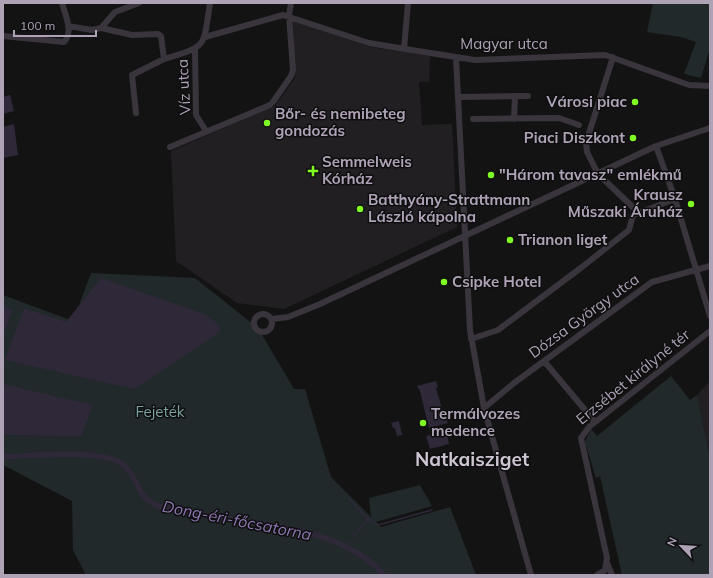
<svg xmlns="http://www.w3.org/2000/svg" width="713" height="578" font-family="Mulish,sans-serif">
  <rect width="100%" height="100%" fill="#141314"/>
  <path fill="#211f22" d="M293,20l77,27 60,9 -1,26h-10l3,43 30,-1 5,103 -173,82 -47,-6 -61,-42 -5,-110 104,-45 20,-28z
    M710,381v77l-13,-63z"/>
  <path fill="#21292a" d="M653,3h56l1,45 -9,30 -17,-4 12,-32 -15,-5 -34,-5z
    M91,273l104,5 63,50 36,61h11l26,88 40,40 -2,-19 51,-13 12,21 -56,16 5,5 69,-20 26,68h-390l-13,-25 -1,-49 -69,-36v-170l70,26z
    M671,376l19,24 7,-5 13,63v117h-88l-22,-99 -4,2 -11,-36 6,-13 6,7z"/>
  <path fill="#2e2839" d="M10,95l4,16 -11,3v-17z
    M14,124l4,31 -15,3v-31z
    M101,278l103,36 14,10 3,7 -87,58 -129,-29 19,-52 42,14z
    M3,307l10,3 -10,25z
    M436,381l2,6 -2,1 9,31 1,-1 2,5 -19,5 -9,-37 -3,-5z
    M3,384l90,21 -12,31 -78,-1z
    M399,421l3,14 -5,1 -2,-8h-2l-2,-5z
    M446,431l3,13 -19,5 -4,-13z"/>
  <g fill="none" stroke-linecap="round" stroke-linejoin="round">
    <path stroke="#2e2839" stroke-width="1.5" d="M348,498l20,21
      M353,537l15,-18 10,6 54,-15
      M345,546l3,-4"/>
    <path stroke="#2e2839" stroke-width="5.5" d="M3,457c28,-1 102,-9 121,8 15,13 11,30 32,40 70,21 179,13 228,70"/>
    <path stroke="#3a353c" stroke-width="6" d="M68,26l24,4 9,-2 31,7 26,-1 3,2 3,23 -32,16 4,38
      M101,28l14,-16 24,-9
      M3,36l61,6c10,-9 1,-28 -2,-39
      M205,37l78,-22 86,28 36,6 70,11 130,-5 84,30 21,1
      M404,49l4,-46
      M195,50l1,65 10,16
      M613,57l-23,73 -4,13 1,9 11,22 40,38
      M456,58l14,272 14,78 47,167
      M164,59c44,-13 39,-11 46,-56
      M459,97l69,-1
      M473,119l86,-1 20,7
      M514,119l1,-23
      M656,146l19,53 35,117
      M170,147l100,-42 3,-3 18,-26 2,-6 -4,-55 2,-12
      M254 323a9 9 0 1 1 18 0a9 9 0 1 1-18 0Z
      M272,319l16,-2 32,-13 336,-158 54,-18
      M471,339l27,-9 84,-63 47,-37 4,-15 42,-16
      M544,361l51,61
      M484,408l30,-25 138,-101 58,-16
      M607,563l5,12
      M597,575l8,-5 2,-12 -26,-120 8,-11 121,-96"/>
  </g>
  <g fill="#80fd22" stroke="#0f0e0f" stroke-width="1.5">
    <circle cx="635" cy="102" r="4"/>
    <circle cx="267" cy="123" r="4"/>
    <circle cx="633" cy="138" r="4"/>
    <path d="M311 165h4v4h4v4h-4v4h-4v-4h-4v-4h4z"/>
    <circle cx="491" cy="175" r="4"/>
    <circle cx="691" cy="204" r="4"/>
    <circle cx="360" cy="209" r="4"/>
    <circle cx="510" cy="240" r="4"/>
    <circle cx="444" cy="282" r="4"/>
    <circle cx="423" cy="423" r="4"/>
  </g>
  <g text-anchor="middle" stroke-width="3" stroke-linejoin="round" paint-order="stroke">
    <g font-size="15" fill="#aea3b6" stroke="#0f0e0f">
      <text x="504" y="49">Magyar utca</text>
      <text transform="translate(184 87) rotate(-93)" y="5">Víz utca</text>
      <text transform="translate(584 316) rotate(-36)" y="5">Dózsa György utca</text>
      <text transform="translate(633 377) rotate(-39)" y="5">Erzsébet királyné tér</text>
    </g>
    <g font-size="15" font-weight="bold" fill="#aea3b6" stroke="#0f0e0f" text-anchor="start">
      <text x="627" y="107" text-anchor="end">Városi piac</text>
      <text x="275" y="119">Bőr- és nemibeteg<tspan x="275" dy="17">gondozás</tspan></text>
      <text x="625" y="143" text-anchor="end">Piaci Diszkont</text>
      <text x="322" y="167">Semmelweis<tspan x="322" dy="17">Kórház</tspan></text>
      <text x="499" y="180">"Három tavasz" emlékmű</text>
      <text x="683" y="200" text-anchor="end">Krausz<tspan x="683" dy="17">Műszaki Áruház</tspan></text>
      <text x="368" y="205">Batthyány-Strattmann<tspan x="368" dy="17">László kápolna</tspan></text>
      <text x="518" y="245">Trianon liget</text>
      <text x="452" y="287">Csipke Hotel</text>
      <text x="431" y="419">Termálvozes<tspan x="431" dy="17">medence</tspan></text>
    </g>
    <g font-size="15" fill="#79a2a1" stroke="#0f0e0f">
      <text x="160" y="417">Fejeték</text>
    </g>
    <g font-size="16" font-style="italic" fill="#8e78b4" stroke="#0f0e0f">
      <text transform="translate(237 520) rotate(11)" y="6">Dong-éri-főcsatorna</text>
    </g>
    <g font-size="19" font-weight="bold" fill="#cdc4d2" stroke="#0f0e0f">
      <text x="472" y="466">Natkaisziget</text>
    </g>
  </g>
  <rect width="713" height="578" fill="none" stroke="#aea3b6" stroke-width="8"/>
  <g transform="translate(681 546) rotate(295)" stroke="#0f0e0f" stroke-width="3" paint-order="stroke">
  <path d="M0-3L7 15L0 10L-7 15Z" fill="#aea3b6"/>
  <text y="-6" font-size="11" font-weight="bold" text-anchor="middle" fill="#aea3b6">N</text>
  </g>
  <path d="M14 30v6h82v-6" fill="none" stroke="#aea3b6" stroke-width="2"/>
  <text x="20" y="30" font-size="12" fill="#aea3b6" stroke="#0f0e0f" stroke-width="3" paint-order="stroke">100 m</text>
</svg>
